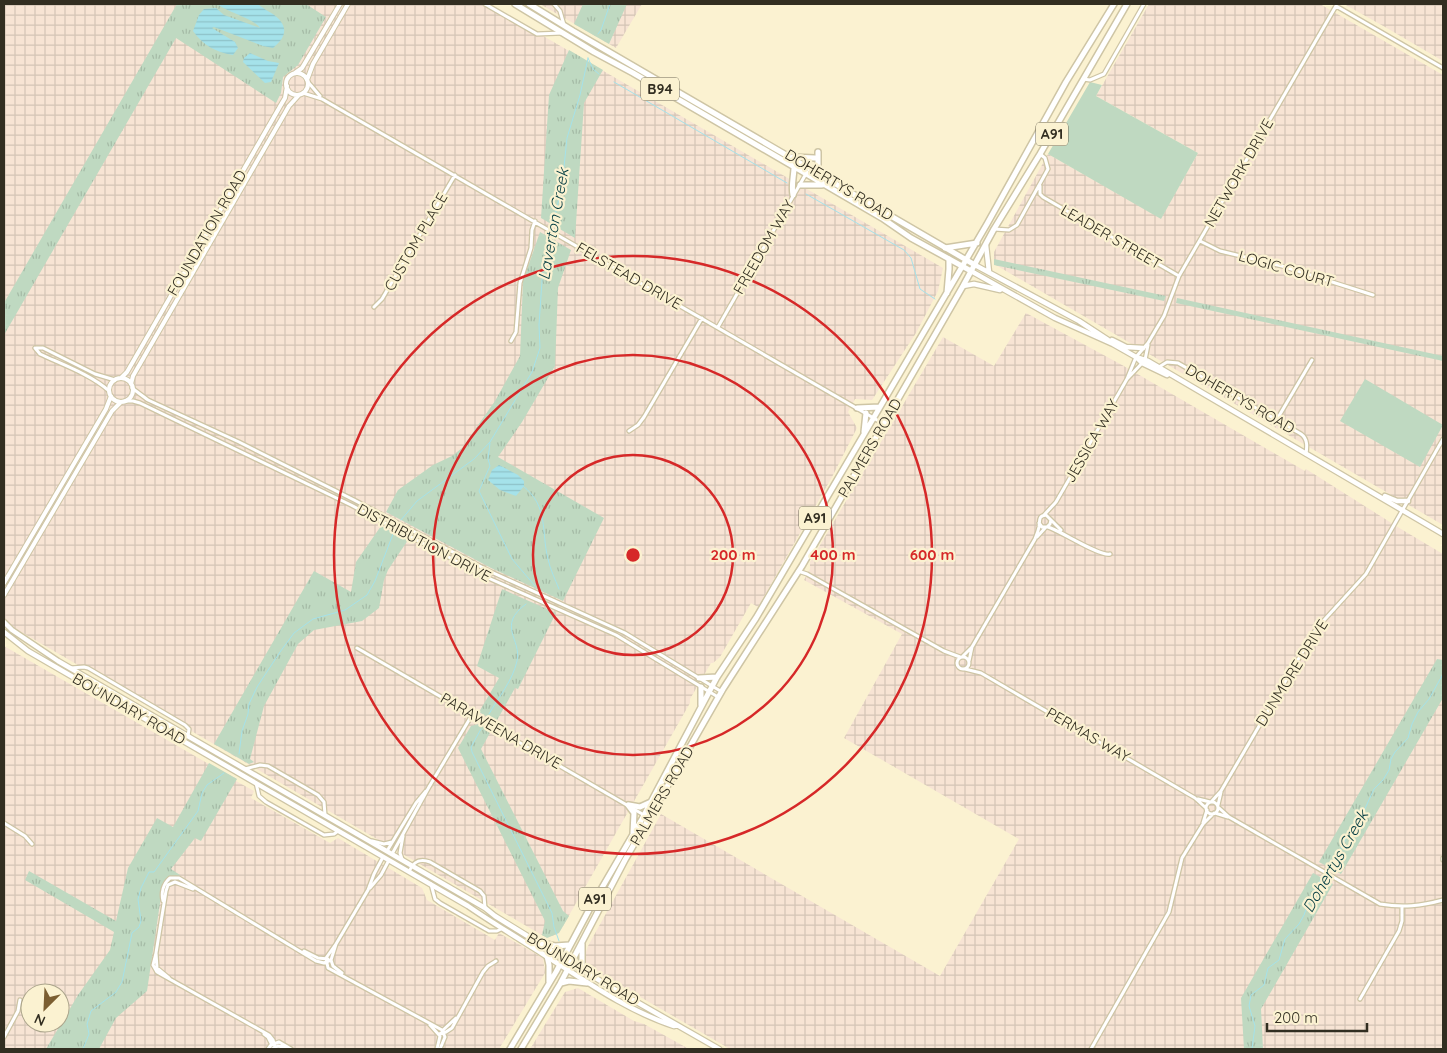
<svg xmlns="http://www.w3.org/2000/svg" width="1447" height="1053" font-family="Quicksand,sans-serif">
  <defs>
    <pattern id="industrial-grid" width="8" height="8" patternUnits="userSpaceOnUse" patternTransform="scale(1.25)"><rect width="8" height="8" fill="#f7e4d4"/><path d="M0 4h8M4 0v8" fill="none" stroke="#d4c4b6"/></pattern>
    <pattern id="park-tufts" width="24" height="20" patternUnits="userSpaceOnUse" patternTransform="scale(1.25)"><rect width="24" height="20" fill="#bfd9c1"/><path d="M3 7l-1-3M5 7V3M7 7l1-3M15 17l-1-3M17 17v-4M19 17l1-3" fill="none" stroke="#a5bba6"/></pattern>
    <pattern id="water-rules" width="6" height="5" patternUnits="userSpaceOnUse" patternTransform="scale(1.25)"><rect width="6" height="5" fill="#a5e2ea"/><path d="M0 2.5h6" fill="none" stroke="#8ec2c8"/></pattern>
  </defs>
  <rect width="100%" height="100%" fill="#fbf2d1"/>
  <path fill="url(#industrial-grid)" fill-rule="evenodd" d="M4,4h484l455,264 -5,23 -22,42 -44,67 -17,-1 -7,13 9,16 -25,49 -74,130 -7,-4 -31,54 -7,6h-2l-21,36v4l-131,230 -12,5 -543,-316z
    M540,4h102l-26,44z
    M1149,4h171l123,71v450l-449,-261v-12l54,-98 113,64 37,-65 -102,-57z
    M1344,4h99v57l-58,-34z
    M1026,313l96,52 183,106 1,-2 95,60 42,25v492l-1,3h-712l-145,-84 -1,-7 4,-12 73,-132 279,162 79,-137 -175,-101 58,-104 -98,-54 6,-11v-7l133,-225 51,29z
    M4,646l203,117 30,16 -1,2 18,10 -3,7 79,45 8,-5 84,50 5,12 68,40 4,-7 44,25 2,15 -46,76h-495zM30,993h30v30h-30z
    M578,988l56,33 10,3 45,25h-159l35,-57z"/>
  <path fill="#bfd9c1" d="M1090,82l12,3 -6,11 102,57 -37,66 -113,-65z
    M1365,379l78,46 -23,42 -80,-46z"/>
  <path fill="url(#park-tufts)" d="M177,4h129l20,13 -28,48 -15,12 -2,16 -5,10 -100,-65 -172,297v-32z
    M583,4h44l-18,40 -35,-20z
    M569,50l34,20 -19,33 -9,135 -34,-20 8,-123z
    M540,232l31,18 -13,38 -3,78 -33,56 -24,35 106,61 -41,83 -72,-33 -105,-56 12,-22 35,-25 19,-9 10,-8 33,-47 25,-45 3,-75z
    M994,259l172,37 -2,5 -170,-36z
    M1177,298l266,58v5l-267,-58z
    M381,526l27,14 -20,30 -4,10 -5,28 -17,13 -48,9 -16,14 -34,62 -14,53 4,3 -5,2 -35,-20 100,-173 37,21 5,-30z
    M502,589l54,24 -38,76 -3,-1 -19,34 -17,-10 20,-34 -22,-12z
    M1437,659l6,1v38l-102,176 -22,-12z
    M479,724l12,7 -10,18 82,162 6,5 -10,17 -12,5 -5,-3 3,-14 -87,-173 13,-22z
    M209,763l28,16 -36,62 -6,-3 -24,31 9,6 -1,2h-11l-5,6 -16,108 -31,27 -17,31h-53l32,-54 32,-45 4,-18 -89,-52 4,-9 87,50 12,-53 29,-50 16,9z
    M1313,873l20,11 -72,125 2,40h-19l-3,-51z"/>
  <path fill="url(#water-rules)" d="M217,4c11,0 29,-3 39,0 4,1 7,4 10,6 19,10 26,23 7,38l-10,-2 -49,-19 -2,1 23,14 3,6 -5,7c-18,-3 -30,-10 -40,-24l6,-16 5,-6 12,-1 8,7 36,13c-7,-10 -31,-15 -43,-24z
    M250,53l18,8 11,2 -8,19 -6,1 -22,-21 1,-4z
    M499,465l19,10 6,6v5l-8,10 -16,-6 -12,-10 4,-10z"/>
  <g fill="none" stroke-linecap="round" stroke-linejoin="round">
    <path stroke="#a5e2ea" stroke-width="1" d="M598,34l3,-4 9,-26
      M588,58l5,11 6,5
      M614,82l173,101
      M806,194l98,56 7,8 9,31 15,10
      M490,443l-2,16 2,7 -11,25 33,68 23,27
      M523,486c26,20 18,46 25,73 2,10 7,20 11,30
      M401,520l16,-19 57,-42 16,-17 42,-70 8,-24 -1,-23 4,-59 19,-80 5,-48 13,-43 8,-37
      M489,714c9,-16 24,-34 28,-53 5,-22 -21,-35 9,-57
      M481,729l-10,18 1,5 80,161 2,14 5,14
      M239,754l3,-23 6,-17 1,-10 8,-17 23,-35 14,-19 19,-14 32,-9 22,-15 8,-14 18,-47
      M83,1049l6,-15 -2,-10 4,-13 25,-19 6,-10 10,-49 7,-6 2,-6 -3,-22 3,-11 8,-16h5l44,-61 4,-18 5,-8 17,-12
      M1252,1049l3,-23 -6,-20 2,-11 13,-10 4,-17 11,-8 6,-21 14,-15 5,-9 8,-22 30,-46 7,-14 13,-18 12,-26 9,-9 6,-10 2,-11 4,-7 13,-14 4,-14 6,-12 11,-13 14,-25"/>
    <defs>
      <path id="minor" d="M485,4l52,30 25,-1
        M554,4l6,7 4,14
        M1083,79l7,1 14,-6 40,-70
        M308,82l12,14
        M303,93l19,6 562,325
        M1040,186v8l3,3 136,79
        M994,229l15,1 8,-5 31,-56 -3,-11 -5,-4
        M1200,241l20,10 62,15 91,29
        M374,307l8,-8 73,-124
        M718,327l89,-155
        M511,341l5,-9 4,-49 11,-35 1,-18 3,-9
        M35,348l5,6c21,10 52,21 69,37
        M36,348h7l52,26 20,6
        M1159,367l8,-5 11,1 123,71c7,5 6,13 5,20
        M1127,379l9,-22 12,-14 16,-27 15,-40 157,-270 107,62
        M132,388l16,12 91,42 115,58 135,71 136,62 97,59
        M125,401h8l7,2 211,102 135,72 130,58 102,62
        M1276,421l36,-61
        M629,431l9,-6 6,-8 58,-99
        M1044,515l12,-13 71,-123 18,-19 3,-15
        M1051,520l10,10
        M1048,527c13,4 52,30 62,27
        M1037,537l9,-10
        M798,571l9,3 137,77 16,6
        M357,648l287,167
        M957 663a6 6 0 1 1 12 0a6 6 0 1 1-12 0Z
        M962,657l10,-10
        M969,661l3,-14 63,-108c1,-3 3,-7 4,-12 1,-7 -1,-11 7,-12l5,5 -1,4 -3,3h-5l-3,-4
        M71,668l13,-1 4,1 97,57 4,4 -1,7
        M965,669l16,4 214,125 11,10
        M245,769l15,-4 8,1 50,29 6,7 1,13
        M256,783l3,13 7,6 58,33 10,-1 4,-3
        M1198,799l12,3
        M1211,802l10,-11 95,-162 50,-55 77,-135
        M1206 808a6 6 0 1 1 12 0a6 6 0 1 1-12 0Z
        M1218,805l3,-13
        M1218,807l11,10 151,87c23,4 41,2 63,-4
        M1215,813l13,4
        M4,823l21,13 7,8
        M1203,823l4,-13
        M372,841l12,3 8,-2
        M387,851l29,-48 10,-12
        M392,854l37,-67 43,-72
        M1443,858v2
        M402,859l-2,-6 3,-17
        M409,872c4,-10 10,-14 21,-10l50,29 4,5 1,12
        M431,884l4,15 5,4 49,28h8l4,-2
        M370,888l11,-13 8,-15
        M163,901c-2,-8 0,-17 7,-23h9l137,83 8,2 7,-3
        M336,944l-10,14 2,10 114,62 3,7 -5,12
        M304,951l14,7 10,1
        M156,953l-3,12 4,7 112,63 4,5 2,7
        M342,973l-9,-7 -2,-6 5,-16 32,-54 6,-16 9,-17
        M169,978l-12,-10 -1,-15 10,-62 2,-6 7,-3 18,7
        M1360,999l39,-68 3,-10v-14
        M430,1025l10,11 -3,13
        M442,1031l14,-13
        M264,1034l4,3 4,8
        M439,1034l7,-2 6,-4 31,-56 5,-6 8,-5
        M4,1037l14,-26 2,-11
        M268,1049l3,-4 8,-3 12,7
        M272,1049l6,-3 10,2
        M1091,1049l78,-137 13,-54 21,-34 11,-11"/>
      <path id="tertiary" d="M295,73l7,-5 38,-64
        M286 84a11 11 0 1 1 22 0a11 11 0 1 1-22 0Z
        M307,80l6,-16 35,-60
        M121,378l6,-6 155,-269 3,-5 2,-12
        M109 390a12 12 0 1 1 24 0a12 12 0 1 1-24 0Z
        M131,384l2,-8 156,-270 10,-11
        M4,583l102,-174 5,-13
        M4,595l108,-184 9,-9"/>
      <path id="secondary" d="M986,245l3,27
        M975,265l104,56 29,19
        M971,271l84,47 58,26 23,13 12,4 295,173
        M963,286l11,-2 26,6
        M1112,340l14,7 17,1
        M1137,358l5,5 25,12
        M1385,496l12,5h11
        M4,622l8,8 46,31 427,247 10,8 112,69 112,64
        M4,632l24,19 440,255c26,18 52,33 78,50 41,26 82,55 128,70"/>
      <path id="primary" d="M515,4l79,48 39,21 249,145 29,20 60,33
        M529,4l44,27 402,234
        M792,157l23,1
        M818,172v-20
        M800,185h22
        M793,195c-2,-10 1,-19 1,-28"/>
      <path id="trunk" d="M945,248l32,-5
        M947,293l2,-24v-10
        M857,408l23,-1
        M864,432l2,-19
        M699,678l18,-1
        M701,687v18
        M628,805l6,8 -1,20
        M629,805l11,2 11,-5
        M538,942l17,4 14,-1
        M547,956l2,9v17
        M582,969v-25
        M561,983l8,-2 18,2
        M510,1049l46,-77 33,-62 53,-91 75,-142 39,-59 124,-211 107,-183 79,-142 48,-78
        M521,1049l39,-65 65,-124 98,-171 79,-123 161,-280 31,-57 46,-75 87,-150"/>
    </defs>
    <use href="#minor" stroke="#cec5a5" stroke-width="5.5"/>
    <use href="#tertiary" stroke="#cec5a5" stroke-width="6"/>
    <use href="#secondary" stroke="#cec5a5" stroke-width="7"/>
    <use href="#primary" stroke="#cec5a5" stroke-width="8"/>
    <use href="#trunk" stroke="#cec5a5" stroke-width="8"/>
    <use href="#minor" stroke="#fff" stroke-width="3"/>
    <use href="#tertiary" stroke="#fff" stroke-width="4"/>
    <use href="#secondary" stroke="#fff" stroke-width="4.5"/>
    <use href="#primary" stroke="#fff" stroke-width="5"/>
    <use href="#trunk" stroke="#fff" stroke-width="5"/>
  </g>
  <g fill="none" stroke="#d62828" stroke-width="2.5">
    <circle cx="633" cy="555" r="100"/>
    <circle cx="633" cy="555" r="200"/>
    <circle cx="633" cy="555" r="299"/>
  </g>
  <g text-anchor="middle" stroke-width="4.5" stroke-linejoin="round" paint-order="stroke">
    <g fill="#fbf2d1" stroke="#6e6956" stroke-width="1">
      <rect x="641" y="77.5" width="38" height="23" rx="4"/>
      <rect x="1036" y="122.5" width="32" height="23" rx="4"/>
      <rect x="799" y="506.5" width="32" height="23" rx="4"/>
      <rect x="579" y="887.5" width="32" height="23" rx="4"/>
    </g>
    <g font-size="14" font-weight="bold" fill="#322e21">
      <text x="660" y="94">B94</text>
      <text x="1052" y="139">A91</text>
      <text x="815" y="523">A91</text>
      <text x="595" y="904">A91</text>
    </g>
    <g font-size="15" fill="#322e21" stroke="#fbf2d1">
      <text transform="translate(1239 173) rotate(-60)" y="5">NETWORK DRIVE</text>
      <text transform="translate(839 185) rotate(31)" y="5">DOHERTYS ROAD</text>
      <text transform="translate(207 233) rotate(-60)" y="5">FOUNDATION ROAD</text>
      <text transform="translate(1111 237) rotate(30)" y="5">LEADER STREET</text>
      <text transform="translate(416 242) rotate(-60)" y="5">CUSTOM PLACE</text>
      <text transform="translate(764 247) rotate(-60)" y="5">FREEDOM WAY</text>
      <text transform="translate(1286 269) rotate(16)" y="5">LOGIC COURT</text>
      <text transform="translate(629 276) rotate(30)" y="5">FELSTEAD DRIVE</text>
      <text transform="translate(1240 399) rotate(30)" y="5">DOHERTYS ROAD</text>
      <text transform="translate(1092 441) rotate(-60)" y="5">JESSICA WAY</text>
      <text transform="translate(870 448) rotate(-60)" y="5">PALMERS ROAD</text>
      <text transform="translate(424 543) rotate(28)" y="5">DISTRIBUTION DRIVE</text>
      <text transform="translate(1292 673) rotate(-58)" y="5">DUNMORE DRIVE</text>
      <text transform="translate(129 709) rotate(30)" y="5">BOUNDARY ROAD</text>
      <text transform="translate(501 731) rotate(30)" y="5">PARAWEENA DRIVE</text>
      <text transform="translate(1088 735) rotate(30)" y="5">PERMAS WAY</text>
      <text transform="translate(662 796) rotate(-60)" y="5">PALMERS ROAD</text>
      <text transform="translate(583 969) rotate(31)" y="5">BOUNDARY ROAD</text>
    </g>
    <g font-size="16" font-style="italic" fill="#003b42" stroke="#fbf2d1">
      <text transform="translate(553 224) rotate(-80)" y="6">Laverton Creek</text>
      <text transform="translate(1335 861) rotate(-60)" y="6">Dohertys Creek</text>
    </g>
  </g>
  <circle cx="633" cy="555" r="8" fill="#d62828" stroke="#fbf2d1" stroke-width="2.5"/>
  <g font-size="15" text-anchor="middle" font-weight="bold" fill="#d62828" stroke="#fbf2d1" stroke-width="4.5" stroke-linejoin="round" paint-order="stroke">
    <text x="733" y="560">200 m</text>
    <text x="833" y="560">400 m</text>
    <text x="932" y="560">600 m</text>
  </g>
  <rect width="1447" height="1053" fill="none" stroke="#322e21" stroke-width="10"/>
  <g transform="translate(45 1008) rotate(204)"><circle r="24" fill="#fbf2d1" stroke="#aba48b"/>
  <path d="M0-4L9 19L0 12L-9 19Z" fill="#7b5e31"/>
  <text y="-8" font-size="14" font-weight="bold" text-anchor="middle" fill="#322e21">N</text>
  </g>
  <path d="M1267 1023v8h100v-8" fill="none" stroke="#322e21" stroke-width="2.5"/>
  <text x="1274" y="1023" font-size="15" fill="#322e21" stroke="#fbf2d1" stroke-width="4" paint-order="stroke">200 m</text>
</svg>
